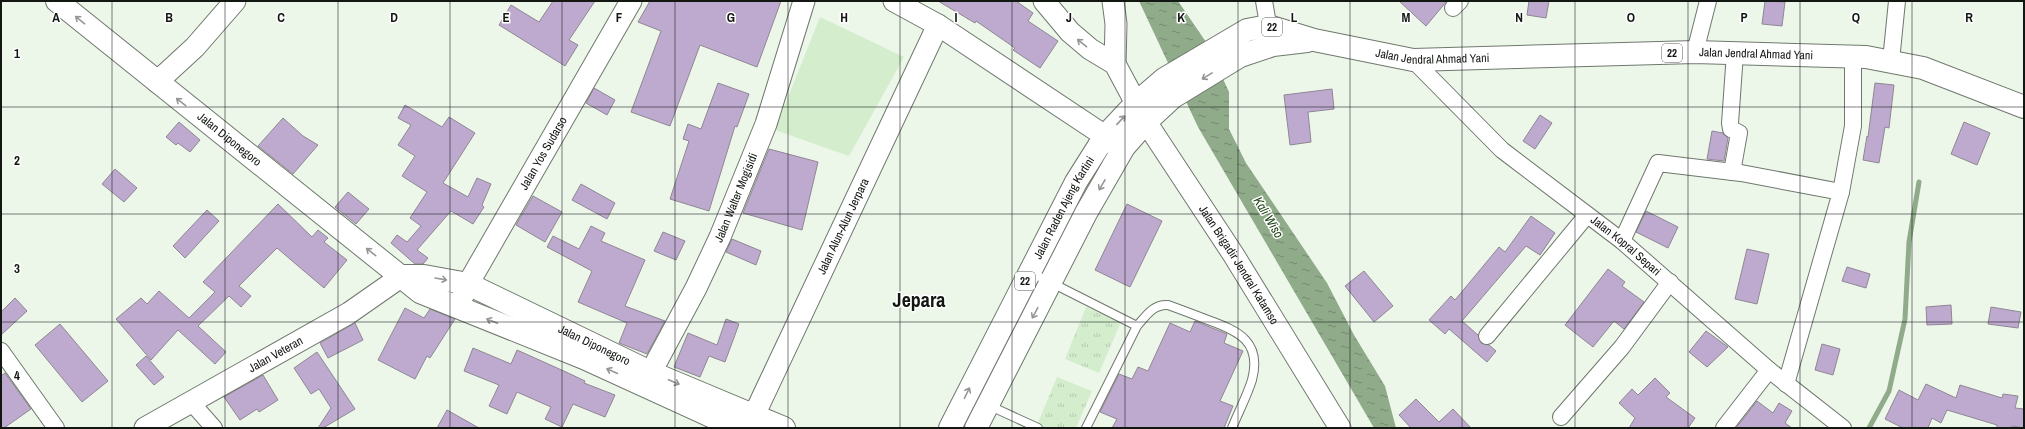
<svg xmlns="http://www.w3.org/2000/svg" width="2025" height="429" font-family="'Archivo Narrow',sans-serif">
  <defs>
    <pattern id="grass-tufts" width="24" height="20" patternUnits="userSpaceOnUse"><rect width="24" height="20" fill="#d3edcd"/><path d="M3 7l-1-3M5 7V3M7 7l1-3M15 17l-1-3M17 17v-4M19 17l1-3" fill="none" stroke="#b4caaf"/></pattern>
    <pattern id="water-ripples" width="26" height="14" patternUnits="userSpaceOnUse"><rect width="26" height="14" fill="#8fab89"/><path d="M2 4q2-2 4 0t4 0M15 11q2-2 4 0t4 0" fill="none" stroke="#748a6f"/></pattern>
  </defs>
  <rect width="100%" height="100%" fill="#ecf7ea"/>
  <path fill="url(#grass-tufts)" d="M1086,307l35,15 -22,51 -34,-14z
    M1057,377l35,14 -16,37h-31l-8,-3z"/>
  <path fill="#d3edcd" d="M820,17l84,40 -55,99 -74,-26z"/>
  <path fill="url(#water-ripples)" d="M1139,1h39l28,41 23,50v37l17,34 81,120 27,52 31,51 11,42h-22l-176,-301z"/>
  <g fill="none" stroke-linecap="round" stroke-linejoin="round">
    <path stroke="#8fab89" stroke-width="5" d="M1869,428l20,-37 16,-72 4,-77 10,-60"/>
  </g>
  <path fill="#bfaacf" stroke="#8e8793" d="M553,1h42l-26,39 9,5 -13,21 -66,-41 12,-20 28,17z
    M650,1h131l-24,66 -57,-22 -30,81 -39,-14 30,-81 -23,-9z
    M938,1h78l17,12 -5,8 30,20 -18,27 -27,-18 2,-2 -39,-27 -1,2z
    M1399,1h48l-21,25z
    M1529,1h20l-3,17 -19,-3z
    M1765,1l20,1 -3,24 -20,-2z
    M718,83l31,11 -12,33 -2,-1 -26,85 -39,-12 19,-58 -6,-2 5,-15 13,5z
    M1875,83l19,2 -5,43 -4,-1 -6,36 -16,-3 4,-24 1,1z
    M594,88l21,12 -8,15 -21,-12z
    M1332,89l2,20 -26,3 3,30 -21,3 -6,-50z
    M405,105l37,22 7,-10 26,16 -32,50 25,14 9,-19 14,6 -9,21 2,2 -11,17 -22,-13 -34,39 11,8 -5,6h-8l-24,-21 6,-8 10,7 14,-16 -11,-8 17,-26 -25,-16 13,-20 -17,-11 13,-20 -13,-7z
    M1540,115l12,8 -17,26 -12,-8z
    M283,118l20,18 15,9 -25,29 -35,-28z
    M179,122l21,18 -10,12 -12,-9 -2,2 -10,-8z
    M1964,122l26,11 -13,32 -26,-11z
    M1712,131l11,2 5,5 -4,23 -17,-2z
    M769,149l49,13 -16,68 -59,-17z
    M115,169l22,19 -13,14 -22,-18z
    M581,184l34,19 -8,16 -35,-19z
    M348,192l21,17 -13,15 -21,-17z
    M533,196l29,16 -17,30 -29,-17z
    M278,204l34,33 6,-7 10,8 -4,4 23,18 -23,28 -47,-40 -38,38 12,10 -10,11 -12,-11 -31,30 28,26 -11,12 -37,-34 -27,30 -35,-41 25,-21 6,6 12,-13 30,27 26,-26 -12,-10z
    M1127,204l35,17 -32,66 -35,-17z
    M207,210l12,11 -34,37 -12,-12z
    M1646,211l32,16 -10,21 -32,-16z
    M1531,216l24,17 -15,22 -14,-9 -64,75 16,14 3,8 8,2 7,6 -9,11 -38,-33 -4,5 -16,-14 22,-24 4,4 44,-53 6,5z
    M591,226l14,7 -4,8 44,19 -20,46 40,15 -18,33 -28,-11 8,-20 -49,-21 14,-31 -45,-24 6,-11 26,13z
    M663,232l22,9 -9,19 -22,-9z
    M732,239l29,12 -5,14 -30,-13z
    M1747,249l22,5 -12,50 -22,-5z
    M1847,267l23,7 -4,14 -24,-7z
    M1608,269l17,13 -3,4 22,16 -20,27 -10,-8 -21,26 -28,-22z
    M1364,271l29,35 -19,16 -29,-36z
    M15,298l12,13 -26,24v-23z
    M1951,305l1,19 -25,1 -1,-18z
    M1991,307l30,5 -3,16 -30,-4z
    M405,308l19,10 6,-9 25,10 -25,39 -3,-2 -12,23 -37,-19z
    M726,319l13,5 -14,38 -16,-6 -9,21 -26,-10 14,-34 29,12z
    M1195,321l32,13 -3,9 19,8 -23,50 13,5 -9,22h-112l5,-9 -17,-7 19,-38 13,5 6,-12 10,4 22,-48 20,9z
    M355,323l8,17 -35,18 -8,-15z
    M60,324l48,57 -26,21 -47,-57z
    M1706,331l22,16 -21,20 -18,-15z
    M1822,344l18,5 -7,26 -18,-5z
    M473,348l38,16 6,-14 49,22 19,9 -1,2 31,12 -10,22 -32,-13 -11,23 -17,-8 6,-12 -34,-15 -10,22 -18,-8 10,-21 -35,-14z
    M317,352l38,57 -32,19h-5l13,-20 -12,-19 -8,5 -17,-26z
    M146,356l18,21 -10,8 -18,-20z
    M5,373l26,36 -27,19h-3v-52z
    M263,375l15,25 -19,12 -2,-3 -17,11 -16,-23z
    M1655,378l15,15 -4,4 29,21 -7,10h-59l6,-10 -16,-15 13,-14 6,6z
    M1926,384l30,14 4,-13 42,13 1,-4 15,2 -3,12 9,1v19l-12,-2 -1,2h-14v-3l-50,-15 -6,13 -9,-5 -4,10h-25l-18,-9 14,-29 19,10z
    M1416,399l23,23 14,-13 18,19h-60l-12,-13z
    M1757,401l16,12 6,-10 13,8 -7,12 7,5h-56z
    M447,410l32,18h-42z"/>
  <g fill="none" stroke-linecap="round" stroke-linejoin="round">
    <defs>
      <path id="service" d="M1030,272l107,54c9,-10 16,-22 31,-21 14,5 27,10 40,15 31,11 54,22 44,60 -5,16 -14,33 -20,48
        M988,405l50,23
        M1086,428l51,-102"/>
      <g id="minor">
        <path d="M1264,1l6,35"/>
        <path d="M1453,8l7,-7"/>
        <path d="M1695,52l13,-51"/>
        <path id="s1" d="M1413,60l89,90 120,91 147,129 74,58"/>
        <path d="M1891,61l6,-60"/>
        <path d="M1732,172l7,-39 -8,-4 -1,-6 5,-70"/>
        <path d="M1622,241l36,-78 83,10 100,19"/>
        <path d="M1487,336l100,-121"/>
        <path d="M1,351l55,77"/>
        <path d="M1786,384l55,-192 12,-66v-69"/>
        <path d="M191,402l23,26"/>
        <path d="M1561,417l61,-70 48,-65"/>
        <path d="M1724,428l45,-58"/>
      </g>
      <g id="tertiary">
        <path d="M894,1l44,24 167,111 12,11"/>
        <path id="s2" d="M1044,1l26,31 20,17 25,15 31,58 87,132 107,174"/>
        <path d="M1113,1l3,23 -1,40"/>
        <path d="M157,82l38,-35 40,-46"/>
        <path id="s3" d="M458,307l10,-23 163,-283"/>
        <path id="s4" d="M644,385l52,-97 24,-51 46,-113 38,-123"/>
        <path id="s5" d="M145,428l204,-115 53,-37"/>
        <path id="s6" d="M748,428l190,-403"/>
      </g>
      <g id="secondary">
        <path id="s7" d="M57,1l363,291 164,66 153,70"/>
        <path id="s8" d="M402,276h22l44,8 182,88 134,56"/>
      </g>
      <g id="trunk">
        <path id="s9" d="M950,428l126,-246 29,-46 31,-33 28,-24 83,-49 21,-4 46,14 99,20 282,-8 171,5 57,11 101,39"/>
        <path d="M976,428l110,-215 38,-66 22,-25 27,-25 67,-41 33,-11 34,-4"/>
      </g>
    </defs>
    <use href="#service" stroke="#6f786d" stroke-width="10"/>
    <use href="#minor" stroke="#6f786d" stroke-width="18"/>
    <use href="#tertiary" stroke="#6f786d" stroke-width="23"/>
    <use href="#secondary" stroke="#6f786d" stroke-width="24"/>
    <use href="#trunk" stroke="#6f786d" stroke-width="24"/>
    <use href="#service" stroke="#fff" stroke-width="8"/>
    <use href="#minor" stroke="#fff" stroke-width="16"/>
    <use href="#tertiary" stroke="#fff" stroke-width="21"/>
    <use href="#secondary" stroke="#fff" stroke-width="22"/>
    <use href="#trunk" stroke="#fff" stroke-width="22"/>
  </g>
  <defs><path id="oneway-shaft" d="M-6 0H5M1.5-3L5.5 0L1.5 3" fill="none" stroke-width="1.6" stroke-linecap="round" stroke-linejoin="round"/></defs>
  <g stroke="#959794">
    <use href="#oneway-shaft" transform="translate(80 20) rotate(-141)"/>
    <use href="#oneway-shaft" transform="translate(1082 43) rotate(-141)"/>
    <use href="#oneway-shaft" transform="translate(1207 76) rotate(148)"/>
    <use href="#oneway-shaft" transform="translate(181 102) rotate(-142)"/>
    <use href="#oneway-shaft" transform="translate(1121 120) rotate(-47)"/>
    <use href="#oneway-shaft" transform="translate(1102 185) rotate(120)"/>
    <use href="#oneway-shaft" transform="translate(371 252) rotate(-142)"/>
    <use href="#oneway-shaft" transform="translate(441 279) rotate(10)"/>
    <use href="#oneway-shaft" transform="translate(1035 313) rotate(118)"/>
    <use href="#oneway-shaft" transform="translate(492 321) rotate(-159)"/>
    <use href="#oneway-shaft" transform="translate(612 371) rotate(-156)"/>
    <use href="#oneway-shaft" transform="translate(674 382) rotate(23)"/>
    <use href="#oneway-shaft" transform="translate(967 393) rotate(-64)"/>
  </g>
  <path fill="none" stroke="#131712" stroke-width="1" stroke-opacity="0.55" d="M112,1v427M225,1v427M338,1v427M450,1v427M562,1v427M675,1v427M788,1v427M900,1v427M1012,1v427M1125,1v427M1238,1v427M1350,1v427M1462,1v427M1575,1v427M1688,1v427M1800,1v427M1912,1v427M1,107h2023M1,214h2023M1,322h2023"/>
  <g text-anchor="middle" stroke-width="3" stroke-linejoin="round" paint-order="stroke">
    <g fill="#fff" stroke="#5a5d59" stroke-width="1">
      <rect x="1262" y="18" width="20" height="18" rx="3"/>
      <rect x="1662" y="44" width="20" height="18" rx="3"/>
      <rect x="1015" y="272" width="20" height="18" rx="3"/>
    </g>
    <g font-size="11" font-weight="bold" fill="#131712">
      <text x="1272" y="31">22</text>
      <text x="1672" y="57">22</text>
      <text x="1025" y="285">22</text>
    </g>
    <g font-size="12" fill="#131712" stroke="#fff">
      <text dy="4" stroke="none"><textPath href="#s9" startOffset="1023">Jalan Jendral Ahmad Yani</textPath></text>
      <text dy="4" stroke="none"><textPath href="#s9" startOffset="699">Jalan Jendral Ahmad Yani</textPath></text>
      <text dy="4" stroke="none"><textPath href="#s7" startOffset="221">Jalan Diponegoro</textPath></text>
      <text dy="4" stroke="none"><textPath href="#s3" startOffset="176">Jalan Yos Sudarso</textPath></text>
      <text dy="4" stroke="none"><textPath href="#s4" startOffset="209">Jalan Walter Mogisidi</textPath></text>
      <text dy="4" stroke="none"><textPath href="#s9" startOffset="248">Jalan Raden Ajeng Kartini</textPath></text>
      <text dy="4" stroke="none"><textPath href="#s6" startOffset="223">Jalan Alun-Alun Jerpara</textPath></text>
      <text dy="4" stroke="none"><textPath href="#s1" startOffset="283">Jalan Kopral Separi</textPath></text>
      <text dy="4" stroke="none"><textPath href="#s2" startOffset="332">Jalan Brigadir Jendral Katamso</textPath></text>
      <text dy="4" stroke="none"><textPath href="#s8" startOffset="207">Jalan Diponegoro</textPath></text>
      <text dy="4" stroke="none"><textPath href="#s5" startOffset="150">Jalan Veteran</textPath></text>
    </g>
    <g font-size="13" font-style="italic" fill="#1b4112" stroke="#fff">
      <text transform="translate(1269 217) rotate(59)" y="5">Kali Wiso</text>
    </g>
    <g font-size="20" font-weight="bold" fill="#131712" stroke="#fff">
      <text x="919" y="307">Jepara</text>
    </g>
  </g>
  <g font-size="13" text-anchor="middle" font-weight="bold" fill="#131712" stroke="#fff" stroke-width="3" stroke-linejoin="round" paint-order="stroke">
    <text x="56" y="22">A</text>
    <text x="169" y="22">B</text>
    <text x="281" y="22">C</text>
    <text x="394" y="22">D</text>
    <text x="506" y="22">E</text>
    <text x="619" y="22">F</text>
    <text x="731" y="22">G</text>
    <text x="844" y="22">H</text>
    <text x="956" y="22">I</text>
    <text x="1069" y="22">J</text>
    <text x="1181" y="22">K</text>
    <text x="1294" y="22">L</text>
    <text x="1406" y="22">M</text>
    <text x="1519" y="22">N</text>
    <text x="1631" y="22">O</text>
    <text x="1744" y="22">P</text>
    <text x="1856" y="22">Q</text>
    <text x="1969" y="22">R</text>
    <text x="17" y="58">1</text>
    <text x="17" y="165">2</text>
    <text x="17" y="273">3</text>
    <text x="17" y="380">4</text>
  </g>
  <rect width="2025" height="429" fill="none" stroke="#131712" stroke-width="4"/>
</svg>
